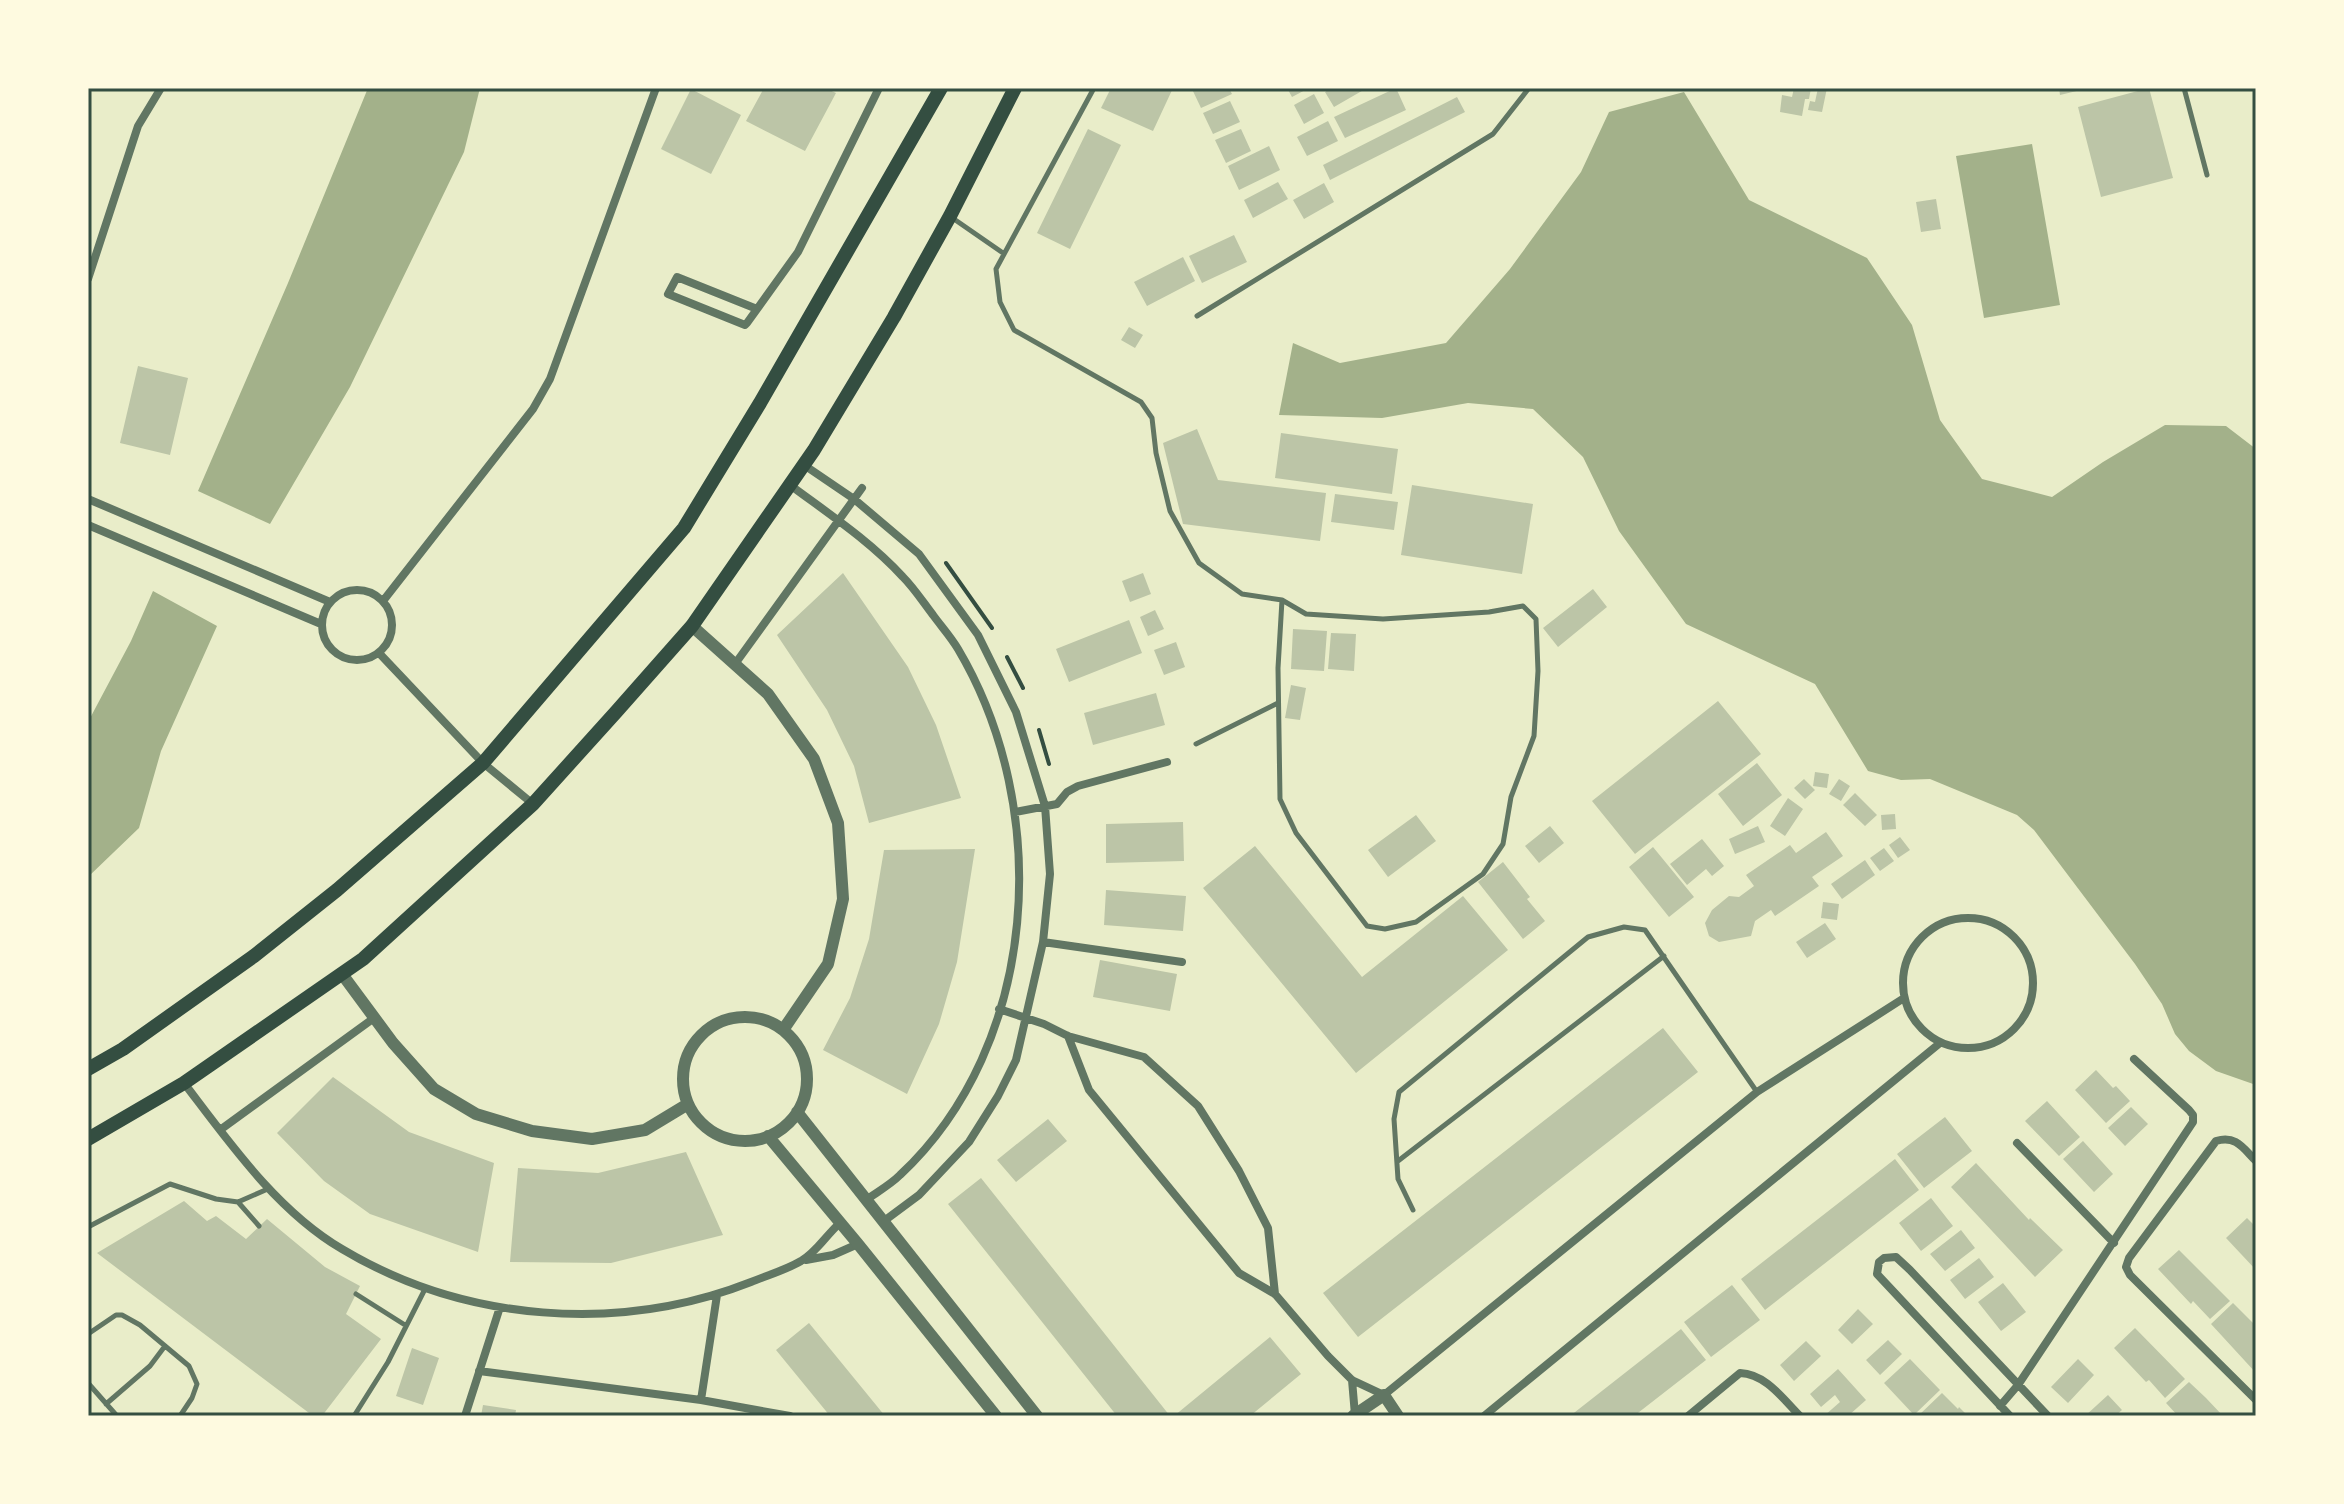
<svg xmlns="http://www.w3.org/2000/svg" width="2344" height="1504" font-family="Signika,sans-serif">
  <rect width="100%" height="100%" fill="#e9edc9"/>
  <path fill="#a3b18a" d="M368,88h112l-16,64 -114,235 -80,137 -72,-33 90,-208z
    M1684,92l65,108 118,58 45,67 28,95 42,59 70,18 51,-35 62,-37 61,1 30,23v636l-40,-14 -27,-20 -14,-17 -13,-30 -27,-40 -101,-134 -17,-15 -87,-36 -29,1 -33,-9 -53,-87 -129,-60 -67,-93 -36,-74 -50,-48 -65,-6 -86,15 -103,-3 14,-72 47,20 106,-20 64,-74 71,-97 28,-60z
    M2032,144l28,161 -76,13 -28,-162z
    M153,591l64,35 -56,125 -22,77 -51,49v-155l43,-81z"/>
  <path fill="#bcc5a7" d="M764,88h61l11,5 -31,58 -59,-30z
    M1111,88h62l-20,43 -52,-23z
    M1195,88h34l3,6 -31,14 -9,-19z
    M1287,88h22l-17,9z
    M1331,88h36l-33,19 -9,-15z
    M1396,88l10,22 -61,28 -11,-21z
    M1794,88h17l-2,11h-4l-3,17 -22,-4 2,-17 10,2z
    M1818,88h9l-5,24 -14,-2 2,-9 5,1z
    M2059,88h26v1l-25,6z
    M2149,88l24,90 -72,19 -23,-90z
    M691,89l50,26 -30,59 -50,-25z
    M1314,94l10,19 -20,11 -10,-19z
    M1457,97l8,15 -135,68 -7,-15z
    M1230,101l10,21 -27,12 -10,-21z
    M1328,121l10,20 -31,15 -10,-19z
    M1088,129l33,16 -51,104 -33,-16z
    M1241,129l10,22 -25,12 -11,-23z
    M1269,146l11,24 -41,20 -11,-24z
    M1278,182l10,17 -35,19 -9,-18z
    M1324,183l10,19 -30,17 -11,-19z
    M1936,199l5,30 -20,3 -5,-30z
    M1234,235l13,27 -45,21 -13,-27z
    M1183,257l12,24 -48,25 -13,-24z
    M1129,327l14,8 -8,13 -14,-8z
    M138,366l50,12 -18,77 -50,-12z
    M1197,429l21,51 108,13 -6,48 -137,-17 -20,-81z
    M1281,433l117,16 -6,45 -117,-16z
    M1412,485l121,19 -11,70 -121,-19z
    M1335,494l63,8 -4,28 -63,-8z
    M843,573l65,94 28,58 25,73 -92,25 -15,-57 -27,-56 -50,-75z
    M1143,573l8,21 -21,8 -8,-21z
    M1593,589l14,18 -49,40 -15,-19z
    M1155,610l9,19 -16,7 -8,-19z
    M1129,620l13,33 -73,29 -13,-33z
    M1293,629l34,2 -3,40 -33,-2z
    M1331,633l25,1 -2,37 -26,-2z
    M1176,642l9,25 -21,8 -10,-25z
    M1291,685l15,3 -6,32 -15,-2z
    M1156,693l9,32 -72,20 -9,-32z
    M1718,701l43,53 -126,100 -43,-53z
    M1757,763l25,32 -39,31 -25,-32z
    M1815,772l14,2 -2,14 -14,-2z
    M1804,779l11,11 -10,9 -11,-11z
    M1839,779l11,7 -9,15 -12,-7z
    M1855,793l22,22 -12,11 -22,-21z
    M1788,798l15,11 -18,27 -15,-10z
    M1895,814l1,15 -14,1 -1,-15z
    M1416,815l20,26 -48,36 -20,-27z
    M1183,822l1,39 -78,2v-39z
    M1550,826l14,17 -25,20 -14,-17z
    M1758,826l7,16 -30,12 -6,-15z
    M1826,832l17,24 -31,21 7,9 -44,30 -4,-6 -16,11 -4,15 -32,6 -10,-6 -4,-13 7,-13 17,-14 10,1 15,-11 -8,-11 44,-30 6,8z
    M1900,837l10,13 -12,8 -9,-13z
    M1702,839l22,27 -12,10 -6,-7 -19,16 -17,-21z
    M1255,846l107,131 101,-81 45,54 -152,123 -153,-185z
    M1653,847l41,50 -25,20 -40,-50z
    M1884,848l10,13 -14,10 -10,-13z
    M975,849l-18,113 -18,62 -32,70 -84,-44 27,-52 19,-59 15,-89z
    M1865,860l10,15 -33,24 -11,-15z
    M1503,862l27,35 -3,2 18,22 -22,18 -45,-57z
    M1106,890l80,6 -3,35 -79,-6z
    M1823,902l16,2 -2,16 -16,-2z
    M1825,923l11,16 -29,19 -11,-16z
    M1100,960l77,14 -7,37 -77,-14z
    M1663,1028l35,44 -340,265 -35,-44z
    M2096,1070l17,18 3,-2 14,15 -24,22 -31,-33z
    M333,1077l76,55 85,31 -16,89 -108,-38 -46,-33 -47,-48z
    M2047,1101l33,36 -21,19 -34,-35z
    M2131,1107l17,17 -23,22 -17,-18z
    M1945,1117l27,34 -48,37 -27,-34z
    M1048,1119l19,22 -51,41 -19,-22z
    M2083,1141l30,33 -19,18 -31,-33z
    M686,1152l37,83 -112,28 -101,-1 8,-94 80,5z
    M1895,1159l24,31 -154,120 -24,-31z
    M1976,1163l53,57 1,-2 33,32 -28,27 -84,-90z
    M981,1178l189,238h-53l-169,-212z
    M1931,1198l22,28 -32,25 -22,-28z
    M184,1201l23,20 9,-5 30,23 21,-20 58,48 35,19 -14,28 35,25 -59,77h-9l-216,-163z
    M2247,1218l9,9v43l-30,-32z
    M1961,1230l14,18 -30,23 -15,-17z
    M2179,1250l51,51 -20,18 -17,-18 -2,3 -33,-35z
    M1979,1258l15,19 -29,22 -15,-19z
    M2003,1283l23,29 -25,19 -23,-29z
    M1732,1285l28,35 -49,37 -27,-35z
    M2233,1303l23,23v47l-45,-49z
    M1858,1309l15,15 -21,20 -14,-14z
    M809,1323l76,93h-55l-54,-66z
    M2135,1328l50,51 -20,19 -16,-18 -3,2 -32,-34z
    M1681,1329l25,31 -72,56h-64z
    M1270,1337l31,37 -51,42h-76z
    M1888,1340l14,14 -22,21 -14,-15z
    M1806,1341l15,15 -27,25 -14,-16z
    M412,1348l27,10 -16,47 -27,-9z
    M1910,1359l30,31 -26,25 -30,-32z
    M2078,1359l16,16 -26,28 -17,-16z
    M1838,1369l28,31 -18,16h-24l16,-14 -5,-7 -14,12 -11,-13z
    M2189,1382l17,16 17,18h-45l-12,-13z
    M1942,1393l16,16 1,-2 9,9h-50z
    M2108,1395l14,15 -7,6h-30z
    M483,1405l33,5 -1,6h-34z"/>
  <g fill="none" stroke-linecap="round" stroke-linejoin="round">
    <path stroke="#344e41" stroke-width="4" d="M946,563l46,65
      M1007,657l16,31
      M1039,730l10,34"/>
    <path stroke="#617663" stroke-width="5" d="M1094,88l-98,181 4,33 14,28 127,72 11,16 4,35 14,58 29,52 43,31 40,6 24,14 77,5 106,-7 34,-6 13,13 2,52 -4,65 -23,61 -8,47 -20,30 -67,48 -31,7 -18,-3 -71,-93 -16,-34 -2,-131 4,-68
      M2184,88l23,87
      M951,217l52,36
      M1197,316l296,-182 36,-46
      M1196,744l82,-41
      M1398,1161l266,-205
      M238,1202l21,24
      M1413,1210l-15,-31 -4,-60 5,-27 189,-155 36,-10 21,3 112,162
      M88,1227l82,-43 46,15 22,3 32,-14
      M356,1294l49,31
      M88,1334l28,-19h6l18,10 49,41 8,18 -5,14 -12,18
      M88,1383l29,33
      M106,1404l44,-38 15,-20
      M354,1416l34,-54 37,-73"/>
    <path stroke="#617663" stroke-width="8" d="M88,279l50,-153 23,-38
      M757,309l-80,-32 -9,17 77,31 2,-2 51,-71 81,-164
      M804,465l50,34 65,55 59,81 38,77 29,94 5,68 -7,68 -27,118 -18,36 -29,46 -50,53 -35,26
      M790,485c39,29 80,56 113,92 11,11 20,25 30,38 8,11 18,22 25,34 95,160 82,395 -58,526 -10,10 -23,17 -34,25
      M88,499l242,103
      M88,525l233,99
      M322 625a35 35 0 1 1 70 0a35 35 0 1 1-70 0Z
      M383,601l150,-192 17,-30 106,-291
      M379,653l104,110 50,41
      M735,664l127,-176
      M1015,812l42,-8 10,-12 11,-6 89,-24
      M1903 983a65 65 0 1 1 130 0a65 65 0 1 1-130 0Z
      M1043,942l139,20
      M999,1009l45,15 24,12 76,21 54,49 41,65 29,57 7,66
      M1068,1036l21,54 150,183 36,21 53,62 24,24 32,15 373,-303 147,-94
      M184,1083c45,59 93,128 158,166 122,73 277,85 409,33 17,-7 35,-12 50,-21 15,-8 26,-27 39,-38
      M220,1130l154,-112
      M2017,1143l97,100
      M2256,1161c-13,-13 -20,-26 -40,-20l-87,117 -3,9 4,8 126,125
      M806,1260l27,-5 25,-11
      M479,1371l222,29 89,16
      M1352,1380l3,35
      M701,1400l16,-105
      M2000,1406l18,-21 175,-263v-7l-4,-5 -55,-51
      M465,1416l35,-109
      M1484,1416l456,-373
      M1688,1416l52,-43c26,1 43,26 60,43
      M2010,1416l-133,-142 2,-12 5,-4 12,-1 14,13 138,146"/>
    <path stroke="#617663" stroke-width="12" d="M692,626l76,68 46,65 24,64 5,76 -15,65 -45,66
      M342,974l51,69 41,46 42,25 56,17 60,8 53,-9 43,-26
      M683 1079a62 62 0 1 1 124 0a62 62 0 1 1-124 0Z
      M797,1112l240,304
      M768,1136l90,108 138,172
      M1353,1416l31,-21 14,21"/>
    <path stroke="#344e41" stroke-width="14" d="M88,1069l35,-20 131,-93 83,-66 146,-127 201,-235 76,-125 181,-315
      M88,1139l96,-56 179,-124 170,-155 83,-92 76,-86 122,-176 80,-133 56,-101 65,-128"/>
  </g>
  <rect width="2344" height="1504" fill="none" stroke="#fefae0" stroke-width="180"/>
  <rect x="90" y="90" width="2164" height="1324" fill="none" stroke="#344e41" stroke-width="3"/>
</svg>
